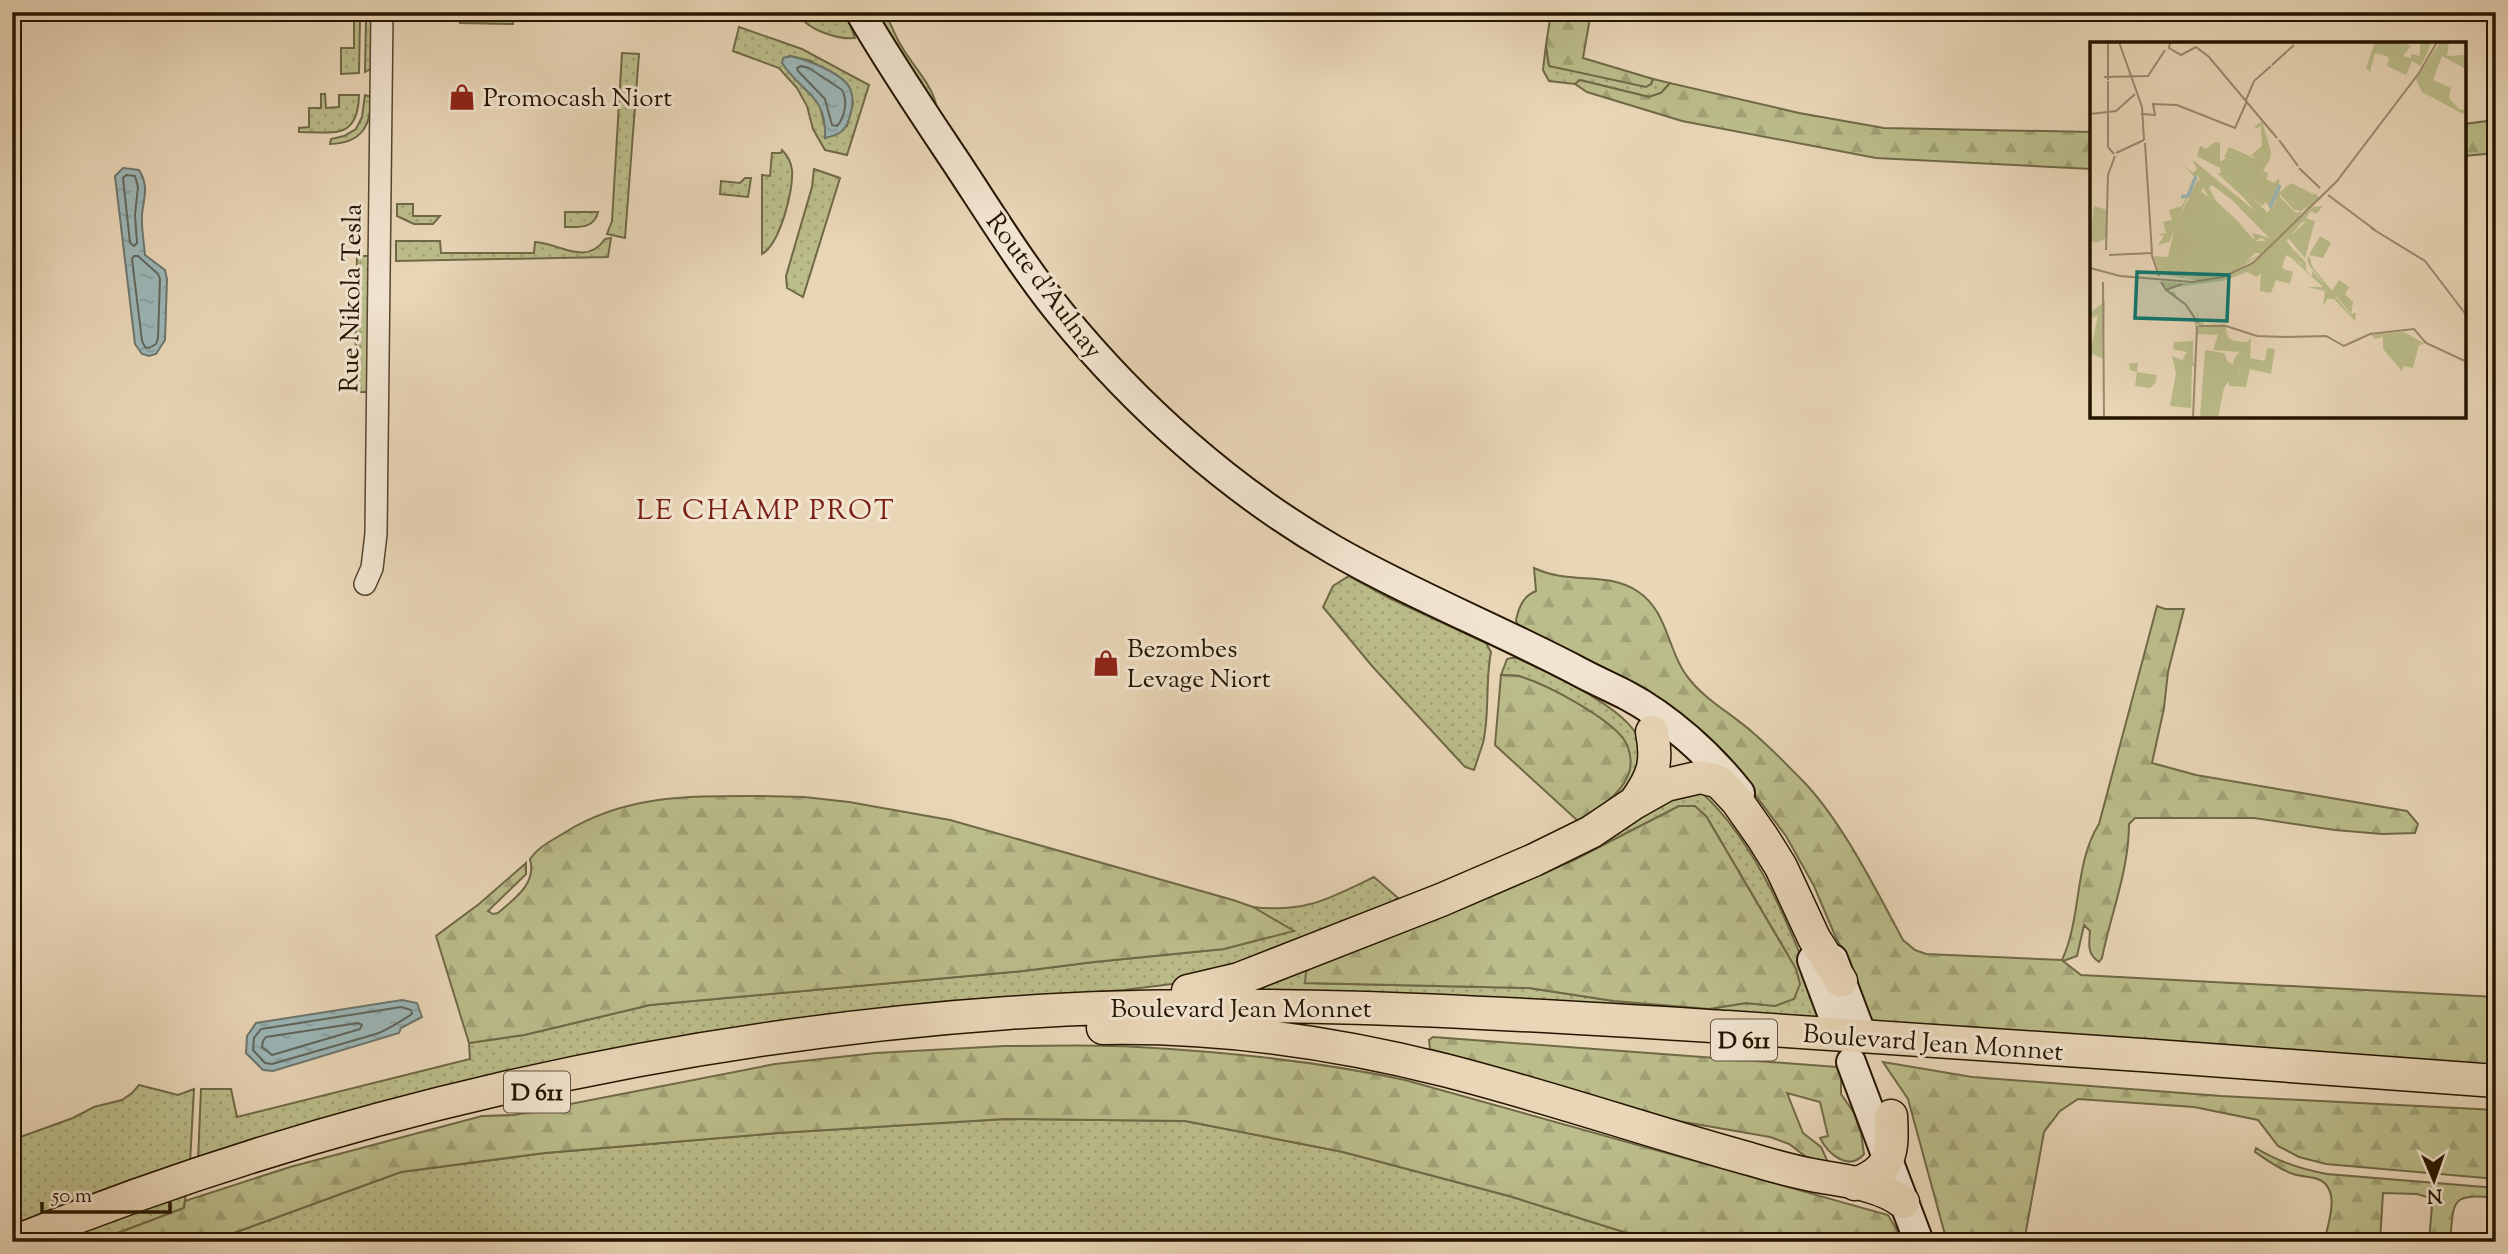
<svg xmlns="http://www.w3.org/2000/svg" width="2508" height="1254" font-family="'Sorts Mill Goudy',serif">
  <defs>
    <pattern id="grass-dots" width="8" height="8" patternUnits="userSpaceOnUse" patternTransform="scale(1.75)"><rect width="8" height="8" fill="#bbbd8b"/><path d="M2 2h.1M6 6h.1" fill="none" stroke="#a1a276" stroke-width="1.8" stroke-linecap="round"/></pattern>
    <pattern id="forest-firs" width="22" height="20" patternUnits="userSpaceOnUse" patternTransform="scale(1.75)"><rect width="22" height="20" fill="#bbbd8b"/><path d="M5 1l3.5 6h-7zM16 11l3.5 6h-7z" fill="#a1a276"/></pattern>
    <pattern id="water-ripples" width="26" height="14" patternUnits="userSpaceOnUse" patternTransform="scale(1.75)"><rect width="26" height="14" fill="#9cb7b8"/><path d="M2 4q2-2 4 0t4 0M15 11q2-2 4 0t4 0" fill="none" stroke="#869c9c"/></pattern>
  </defs>
  <rect width="100%" height="100%" fill="#e9d6b7"/>
  <filter id="stains"><feTurbulence type="fractalNoise" baseFrequency=".00286" numOctaves="4"/><feColorMatrix values="0 0 0 0 .2 0 0 0 0 .09 0 0 0 0 .02 0 0 0 .5 -.17"/></filter>
  <radialGradient id="worn" r=".72"><stop offset=".6" stop-color="#630" stop-opacity="0"/><stop offset="1" stop-color="#630" stop-opacity=".3"/></radialGradient>
  <path fill="url(#grass-dots)" stroke="#706946" stroke-width="2" fill-rule="evenodd" d="M799,12h46l10,26c-14,2 -39,-6 -50,-16 -2,-3 -4,-7 -6,-10z
    M872,12h13c6,12 10,25 17,35 11,19 28,35 34,57l-31,-39z
    M460,14l53,3v7l-53,-1z
    M354,17h6l-1,56 -18,1v-26h13z
    M366,18h7l-1,50 -7,4z
    M739,27l63,22 67,36 -22,70 -22,-5 -12,-21 -6,-23 -10,-18 -18,-20 -46,-17zM790,56l21,5 37,24 5,18 -6,23 -22,12v-11l-6,-25 -16,-15z
    M1546,45l3,21 102,18 2,-5 17,4 -9,10 -12,4 -69,-17 -5,4 -26,-3 -6,-11z
    M622,53l17,1 -14,184 -18,-4 5,-13z
    M321,94h4l1,14 13,-1v-12h20c-1,45 -25,37 -60,37v-4l10,-1v-19h12z
    M365,95l6,2c0,29 -9,46 -41,47l1,-5 13,-3 12,-7 6,-12z
    M782,150c5,5 9,12 10,20 2,19 -12,74 -30,84v-79l8,1 2,-23h9z
    M814,169l26,9 -37,119 -16,-9 -1,-12 26,-89z
    M745,178h6l-3,19 -28,-3 1,-13 19,2z
    M397,204h16v12h27l-7,8h-19l-17,-8z
    M565,212h33c-4,17 -19,15 -33,15z
    M611,238l-3,19 -212,4v-20h44l1,12h93l1,-11c24,1 51,25 70,-3z
    M357,256h13l-2,136h-13z
    M1349,576l40,22 97,45 5,9c-6,30 -1,61 -8,91 -3,9 -6,18 -9,27l-9,-3 -93,-101 -49,-59 10,-21z
    M1511,658h6c29,14 120,53 123,87 1,12 -3,26 -5,38l-38,34 -77,-141 -19,-1 6,-16z
    M1701,792c62,56 97,156 127,233l-595,-30 85,-34 -13,22 224,5 85,13 95,8 37,-6 29,3 13,-51 -82,-139 -27,-10 -105,54 -153,63 248,-128z
    M1374,877l24,21 -28,19 -182,65 -64,8 -176,11 -140,16 -161,31 -449,113 3,-72h30l6,28 233,-58 -1,-16 55,-8 126,-30 373,-34 71,-9 130,-13 43,-32 -14,-10c52,6 76,-8 121,-30z
    M139,1085l39,10 16,-6 -4,74 -6,45 -90,34h-82v-102l61,-22 21,-11 28,-7 10,-7z
    M1005,1119l180,2 158,31 166,44 147,46h-1447l192,-70 144,-19 233,-20z"/>
  <path fill="url(#forest-firs)" stroke="#706946" stroke-width="2" d="M1551,12h40l-8,46 70,21 -2,5 -5,3 -97,-21 -3,-21z
    M1580,80l69,17 12,-4 9,-10 129,30 85,15 207,4v37l-215,-11 -194,-37 -95,-29 -12,-8z
    M2496,120v33l-32,3v-32z
    M1534,568c36,17 72,3 103,23 32,20 30,62 53,89 17,21 42,34 61,51 18,15 34,32 50,48 40,40 75,111 102,161l12,10 11,4 136,6c20,-43 12,-97 37,-136l58,-218 8,3h19l-16,63 -4,36 -12,55 44,12 211,36 11,13 -3,9 -33,1 -47,-4 -81,-12h-119l-6,6c0,46 -18,89 -27,134l-3,4c-12,-8 -10,-17 -9,-31l-6,-6 -7,31 -14,5 18,14 415,22v70l-630,-39 -18,-57 -5,-21 -7,-12 -22,-52 -28,-50 -42,-56 -49,-53 -50,-39 -128,-64 -1,-4c3,-13 7,-24 20,-29z
    M1501,675c7,0 14,0 21,2 28,9 83,39 101,61 6,8 9,21 7,31 -6,25 -32,39 -51,53l-84,-77z
    M762,796l42,1 45,5 101,18 283,80 20,7 41,24 -70,18 -130,13 -71,9 -373,34 -126,30 -55,8 -33,-107 43,-32 47,-41v11l-38,37 5,3 5,-1c16,-14 39,-29 32,-54 8,-12 21,-18 34,-26 62,-39 127,-37 198,-37z
    M1679,806h16l11,10 90,153 4,15 -6,15 -19,7 -29,-3 -37,6 -95,-8 -85,-13 -224,-5 1,-11 12,-11 152,-56 104,-45z
    M1433,1037l404,30 4,6v21l13,19 7,20 3,21c-15,18 -36,0 -44,-16l8,-2 -8,-34 -33,-9 16,40 18,14 6,13 -2,4 -16,-5 -20,-15 -19,-7 -109,-19 -101,-32 -130,-37 -1,-9z
    M1004,1046c44,0 90,-2 134,1 90,5 179,14 267,33l483,135 16,27h-248l-147,-46 -166,-44 -158,-31 -180,-2 -227,14 -233,20 -144,19 -192,70h-115l90,-34 1,-7 105,-34 192,-51 32,-1 261,-51 101,-11z
    M1883,1062l89,15 249,19 275,14v69l-170,-15 -27,-7 -21,-11 -20,-26 -64,-13 -116,-8 -18,12 -16,21 -20,110h-77l-39,-143z
    M2256,1148c22,14 45,21 71,26l169,14v10c-46,-5 -42,2 -46,44h-21l3,-37 -5,-8 -10,-3 -34,-1 -3,49h-56c4,-18 17,-51 -4,-62 -8,-4 -18,-3 -27,-6 -14,-5 -26,-14 -38,-22z"/>
  <path fill="url(#water-ripples)" stroke="#6c766e" stroke-width="2" d="M790,56c17,4 55,17 61,35 3,9 1,19 -2,28 -4,13 -11,16 -24,19 2,-44 -23,-44 -43,-75l1,-5z
    M123,168l16,2c10,15 5,28 3,44 -1,13 2,28 3,41l20,15 2,9 -2,61 -9,14 -7,2 -7,-2 -7,-10 -20,-168z
    M402,1000l15,3 5,14 -21,11 -2,5 -126,38 -10,-1 -17,-17 1,-17 9,-13z"/>
  <g fill="none" stroke-linecap="round" stroke-linejoin="round">
    <path stroke="#60665c" stroke-width="2" d="M801,66l8,2 33,22c6,11 3,27 -5,36l-5,-1 -7,-26 -27,-28 -1,-3z
      M126,175l9,1 3,11 -3,28 2,28 -3,3 -4,-3 -7,-65z
      M134,256h4l20,18 2,5 -2,59 -2,6 -7,4 -4,-1 -3,-6 -10,-82z
      M401,1007l10,3 1,4c-13,8 -22,15 -36,20l-104,30 -7,-1 -12,-13 1,-12 7,-9z
      M358,1023l4,2 -2,4 -88,26 -10,-8 1,-6 3,-4z"/>
    <path stroke="#c2af92" stroke-width="28" stroke-dasharray="28 14" stroke-linecap="butt" d="M1858,1025l14,38"/>
    <defs>
      <path id="street" d="M365,584l7,-16 4,-34 6,-522"/>
      <path id="secondary" d="M860,12c30,52 64,102 98,153 33,50 65,102 103,149 75,92 169,176 273,236 77,44 159,77 238,118 18,10 36,18 54,27 42,22 85,61 114,98
        M1833,959l25,66
        M1812,960l24,64
        M1851,1062l68,180"/>
      <path id="primary" d="M1635,802c18,-25 23,-39 17,-70
        M1188,991l51,-12 202,-79 93,-40 57,-28 43,-29 32,-18 35,-8 18,5 18,19 26,37 18,29 33,71 27,43
        M1103,1028c114,-2 230,14 341,42 103,26 204,61 306,89 20,6 41,12 62,16 29,6 66,8 91,27
        M1855,1184c37,-13 38,-32 36,-68
        M14,1242c316,-128 654,-205 994,-229 240,-17 479,-1 719,14 256,16 513,35 769,54"/>
    </defs>
    <use href="#street" stroke="#56452e" stroke-width="24"/>
    <use href="#secondary" stroke="#251500" stroke-width="32"/>
    <use href="#primary" stroke="#251500" stroke-width="35"/>
    <use href="#street" stroke="#f1e4d0" stroke-width="21"/>
    <use href="#secondary" stroke="#f1e4d0" stroke-width="28"/>
    <use href="#primary" stroke="#e9d6b7" stroke-width="32"/>
  </g>
  <defs>
    <symbol id="shop-bare" viewBox="-9 -9 18 18"><path d="M-5-2.5h2.3a2.7 3.5 0 0 1 5.4 0H5L5.5 6h-11ZM-1.5-2.5h3a1.5 2.3 0 0 0-3 0Z" fill="#8f2418" stroke="#f1e4d0" stroke-width="2.5" paint-order="stroke"/></symbol>
  </defs>
  <g fill-rule="evenodd">
    <use href="#shop-bare" x="443" y="78" width="38" height="38"/>
    <use href="#shop-bare" x="1087" y="644" width="38" height="38"/>
  </g>
  <g text-anchor="middle" stroke-width="6" stroke-linejoin="round" paint-order="stroke">
    <g fill="#f1e4d0" stroke="#62533e" stroke-width="2">
      <rect x="1711" y="1019.5" width="66" height="41" rx="5"/>
      <rect x="504" y="1071.5" width="66" height="41" rx="5"/>
    </g>
    <g font-size="24" font-weight="bold" fill="#251500">
      <text x="1744" y="1048">D 611</text>
      <text x="537" y="1100">D 611</text>
    </g>
    <g font-size="26" fill="#251500" stroke="#f1e4d0" text-anchor="start">
      <text x="483" y="106">Promocash Niort</text>
      <text x="1127" y="657">Bezombes<tspan x="1127" dy="30">Levage Niort</tspan></text>
    </g>
    <g font-size="26" fill="#251500" stroke="#f1e4d0">
      <text transform="translate(1045 285) rotate(53)" y="9">Route d'Aulnay</text>
      <text transform="translate(350 298) rotate(-89)" y="9">Rue Nikola Tesla</text>
      <text x="1241" y="1017">Boulevard Jean Monnet</text>
      <text transform="translate(1933 1042) rotate(4)" y="9">Boulevard Jean Monnet</text>
    </g>
    <g font-size="28" letter-spacing="2" fill="#7a1f14" stroke="#f1e4d0">
      <text x="766" y="519">LE CHAMP PROT</text>
    </g>
  </g>
  <g transform="translate(2090 42)">
    <rect width="376" height="376" fill="#e9d6b7"/>
    <path d="M285,0h28l8,4 -8,10 8,2v-4l9,2v-14l11,2 -10,22 -9,-5 -6,14 -19,-9 2,-9 -14,-4 -5,19 -4,-4zM350,0h9l-2,14 18,-1 1,14 -24,-13 -9,24 18,8 -2,10 11,12 6,-1 -3,5 -41,-22 -6,-13zM172,79l9,31 -1,7 -10,-6 -4,6 -5,-4 11,-9 -1,-20 -4,2 -3,-1zM125,100l5,1v19l6,-4 42,15 -2,6 8,4 5,-5 1,19 16,16 6,-2 -3,6 -4,-2 1,5 -13,11 -13,-14 8,-23 -8,15 -4,-7 -4,4 -14,-12 -4,4 -27,-25h4l-1,-5 -23,-12 3,-10 6,3zM108,137l7,7 -4,5 25,21 6,13 3,-6 20,22h11l-5,10 6,-10 13,8 6,-9 18,24 -18,-9 -4,13 11,4 -3,12 -14,-4 -5,13 -11,-2 1,-18 -4,4 -10,-5 -24,9 -53,7 -1,4 5,-1 4,7 -10,-6v-3h-3l-4,-8 23,2 37,-5 25,-12 18,-12 -9,-1 -13,13 -18,8 3,-10 -6,1 1,10 -8,2h-35l-23,-14 -2,-7 14,1 7,-31zM4,164l13,4 -1,28 -10,5 -6,-3zM218,178l7,1 -10,37 -17,-20zM230,194l11,7 -8,15 -14,-3zM249,238l10,7 -4,7 8,8 -2,12 -19,-23zM108,267v10l10,2 -5,1 1,3 21,-1 3,13 6,4 14,1 3,-5 -1,21 15,3 2,-13 8,1 -4,25 -21,-5 -4,18 -17,-1v-5l9,-4 2,-10 -6,-1 -1,-5 6,-9 -26,-2 5,-15 -21,-1 -4,-18 4,2zM314,290l21,12 -6,1 -6,23 -9,-2 -2,5 -19,-22v-12l-8,2 -4,-4zM103,299v21l4,4h-5l-1,42 -21,-2 6,-33 -4,-17 10,4 5,-8 -14,-3 1,-7zM39,321h9l-1,9 20,3 -1,7 -6,6 -15,-2 2,-14 -7,-2z" fill="#bbbd8b"/>
    <path d="M103,118l62,51 -11,-13 4,-4 20,19 10,-21 -8,25 13,14 12,-11 1,-6 5,2 14,-23 4,5 -17,19 11,-10 10,-1 -7,8 -5,-3 -5,7 5,2 -10,3 -21,26 -7,-3 -39,26 -12,4 -22,5 -41,-7 -3,-11 29,15 37,-3 -3,-7 14,-18 21,-10 -1,-6 -18,-14 -3,5 -6,-13 -14,-8 -15,-30 -28,68 -11,3 6,-9 -6,-2 8,-1 -3,-11 9,-2 -3,-10 13,-4 13,-29 -14,-14 12,10 4,-4zM122,143l20,15 37,38 -19,-6 -34,-31 -7,-13zM171,196l4,2 -5,14 -36,20 10,-21zM204,207l12,14v7l6,6v-5l14,15 -17,-21 -2,-6 2,-4 3,11 20,25 12,2 -9,3 15,18 6,-1 -1,8 -21,-22h-7l-4,7 2,-15 -17,-4h15l-35,-32 15,10zM15,259l-1,38v20l-14,-6 8,-38 -5,3 -3,-5zM115,308l19,3 4,9 12,5 -3,13 -8,1 -5,7 -6,30h-18z" fill="#bbbd8b" fill-rule="evenodd"/>
    <path d="M139,105l27,12 3,-6 11,6 -7,12 -6,-1 -33,-13zM201,141l26,13 -15,15 -8,-1 -15,-17zM112,151l9,11 -17,47 -6,7h-9l-6,-14 20,-47zM110,155l7,9 -10,27 -8,3 -5,-10zM90,188l8,8 10,-2 -13,21 -12,-7z" fill="#bbbd8b" fill-rule="evenodd"/>
    <path fill="none" stroke="#9cb7b8" stroke-width="3.5" d="M91,155l7,-1 8,-20M180,165l10,-22"/>
    <path fill="none" stroke="#9b896e" stroke-width="2" d="M29,0l23,65 2,33M80,0l-1,6 12,7 15,-8 13,10 68,81M176,0h74M182,23l22,-20M14,35l44,-1 17,-26M18,38v-38M18,39v66l6,7M156,58l8,-19 17,-15M0,72l26,-3 19,-17M51,72l14,1 -2,-11 24,1 58,23 12,-27M189,98l19,26M26,111l28,-13M209,126l21,20M238,153l47,35M281,186l54,33 42,55M16,208l2,-75 7,-19M61,211l8,23M19,213l43,-2 -7,-110M0,226l30,8 72,6 31,-5 30,-14 84,-82 82,-108 18,-31M13,240l1,136M71,240l5,8 16,-6M75,247l21,16 12,18M109,284h27l31,10 27,1M192,295l44,-1 18,10 26,-12 44,-5 12,14 41,19M103,376l4,-92"/>
    <path fill="#0f766e" fill-opacity="0.15" stroke="#0f766e" stroke-width="3.5" d="M47,230l92,3 -2,46 -92,-3z"/>
    <rect width="376" height="376" fill="none" stroke="#251500" stroke-width="3.5"/>
  </g>
  <rect width="2508" height="1254" fill="none" stroke="#e9d6b7" stroke-width="42"/>
  <rect x="14" y="14" width="2480" height="1226" fill="none" stroke="#251500" stroke-width="3.5"/>
  <rect x="21" y="21" width="2466" height="1212" fill="none" stroke="#251500" stroke-width="2"/>
  <g transform="translate(2434 1180) rotate(178)" stroke="#f1e4d0" stroke-width="5" paint-order="stroke">
  <path d="M0-5L12 26L0 18L-12 26Z" fill="#251500"/>
  <text y="-10" font-size="19" font-weight="bold" text-anchor="middle" fill="#251500">N</text>
  </g>
  <path d="M42 1202v10h128v-10" fill="none" stroke="#251500" stroke-width="3.5"/>
  <text x="52" y="1202" font-size="21" fill="#251500" stroke="#f1e4d0" stroke-width="5" paint-order="stroke">50 m</text>
  <rect width="100%" height="100%" filter="url(#stains)"/>
  <rect width="100%" height="100%" fill="url(#worn)"/>
</svg>
